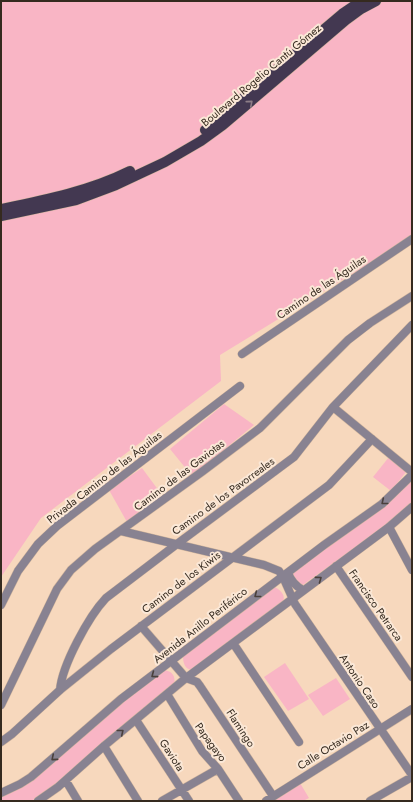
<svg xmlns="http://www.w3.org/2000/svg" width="413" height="802" font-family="Jost,sans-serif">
  <rect width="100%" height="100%" fill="#f7d8bd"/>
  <path fill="#f9b5c5" d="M1,1h411v236l-192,118 1,26 -180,137 -40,59z
    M224,404l30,21 -62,51 -22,-27z
    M389,457l17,15 -15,19 -18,-14z
    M142,468l20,27 -35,27 -18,-32z
    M412,477v25c-29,33 -74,56 -109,83h-4l-7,-12z
    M275,587c5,3 11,8 8,14l-90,69c-8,0 -10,-7 -10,-14z
    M285,663l24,36 -21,12 -24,-34z
    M164,670c8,1 12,6 10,14l-126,108 -17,9h-30v-5z
    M336,678l14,21 -27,17 -15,-21z
    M300,783l9,15 -6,3h-31z"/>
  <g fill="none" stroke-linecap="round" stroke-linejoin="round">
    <defs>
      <path id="minor" d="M242,354l170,-115
        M333,407l79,65
        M389,527l23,43
        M121,531l143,34 15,6 4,6 12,27 117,171
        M336,566l76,111
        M288,573c3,8 7,13 15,17
        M1,605l17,-34 20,-27 19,-18 183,-140
        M141,626l45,52 11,4 3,4 73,110
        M233,643l66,99
        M60,690c2,-25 29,-74 46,-92l71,-54 117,-87 39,-50 79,-82
        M167,694l35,57 16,18 21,32
        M1,705l56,-116 14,-19 24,-21 108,-78 57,-43 88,-88 22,-17 42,-27
        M136,720l53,81
        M1,742l11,-8 48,-44 51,-41 218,-164 43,-46
        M104,746l34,55
        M66,781l12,20
        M1,793l19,-9 11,-7 90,-78 203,-154 58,-41 30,-29
        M38,801l20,-14 46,-41 82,-68 203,-151 23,-20
        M162,801l56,-32
        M266,801l146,-92
        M370,801l42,-24"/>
      <path id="major" d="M205,130l137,-116 19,-13
        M1,209c44,-9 89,-18 129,-38
        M1,216l75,-16 40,-15 49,-23 36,-21 22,-16 123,-105 15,-11 15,-8"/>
    </defs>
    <use href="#minor" stroke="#d0b59d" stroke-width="9"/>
    <use href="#major" stroke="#d0b59d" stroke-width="11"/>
    <use href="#minor" stroke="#888291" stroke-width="8"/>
    <use href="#major" stroke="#433851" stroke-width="10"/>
  </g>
  <defs><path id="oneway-chevron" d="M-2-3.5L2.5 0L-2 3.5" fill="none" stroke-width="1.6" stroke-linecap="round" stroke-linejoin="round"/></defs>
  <use stroke="#8d7e87" href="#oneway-chevron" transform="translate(250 103) rotate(-41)"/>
  <g stroke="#4a403c">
    <use href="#oneway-chevron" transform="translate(384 502) rotate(141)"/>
    <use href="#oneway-chevron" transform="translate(319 579) rotate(-36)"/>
    <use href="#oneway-chevron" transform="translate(257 595) rotate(142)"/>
    <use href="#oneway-chevron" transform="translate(154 675) rotate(143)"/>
    <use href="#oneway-chevron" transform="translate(121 732) rotate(-39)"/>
    <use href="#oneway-chevron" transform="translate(54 758) rotate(140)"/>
  </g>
  <g text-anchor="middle" stroke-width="4" stroke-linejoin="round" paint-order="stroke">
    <g font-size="11" fill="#352a1f" stroke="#fbe8d7">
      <text transform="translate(261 75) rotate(-40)" y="4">Boulevard Rogelio Cantú Gómez</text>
      <text transform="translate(321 287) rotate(-34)" y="4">Camino de las Águilas</text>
      <text transform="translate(179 475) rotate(-37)" y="4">Camino de las Gaviotas</text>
      <text transform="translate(104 477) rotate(-38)" y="4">Privada Camino de las Águilas</text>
      <text transform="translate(223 496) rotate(-36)" y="4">Camino de los Pavorreales</text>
      <text transform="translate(181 582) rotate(-37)" y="4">Camino de los Kiwis</text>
      <text transform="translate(376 605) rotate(55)" y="4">Francisco Petrarca</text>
      <text transform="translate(200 625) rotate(-38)" y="4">Avenida Anillo Periférico</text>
      <text transform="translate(360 681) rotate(56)" y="4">Antonio Caso</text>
      <text transform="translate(241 728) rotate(57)" y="4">Flamingo</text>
      <text transform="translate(211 742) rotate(54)" y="4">Papagayo</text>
      <text transform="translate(333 745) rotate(-32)" y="4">Calle Octavio Paz</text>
      <text transform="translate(172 755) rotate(57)" y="4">Gaviota</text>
    </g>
  </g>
  <rect width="413" height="802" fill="none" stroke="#352a1f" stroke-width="4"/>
</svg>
